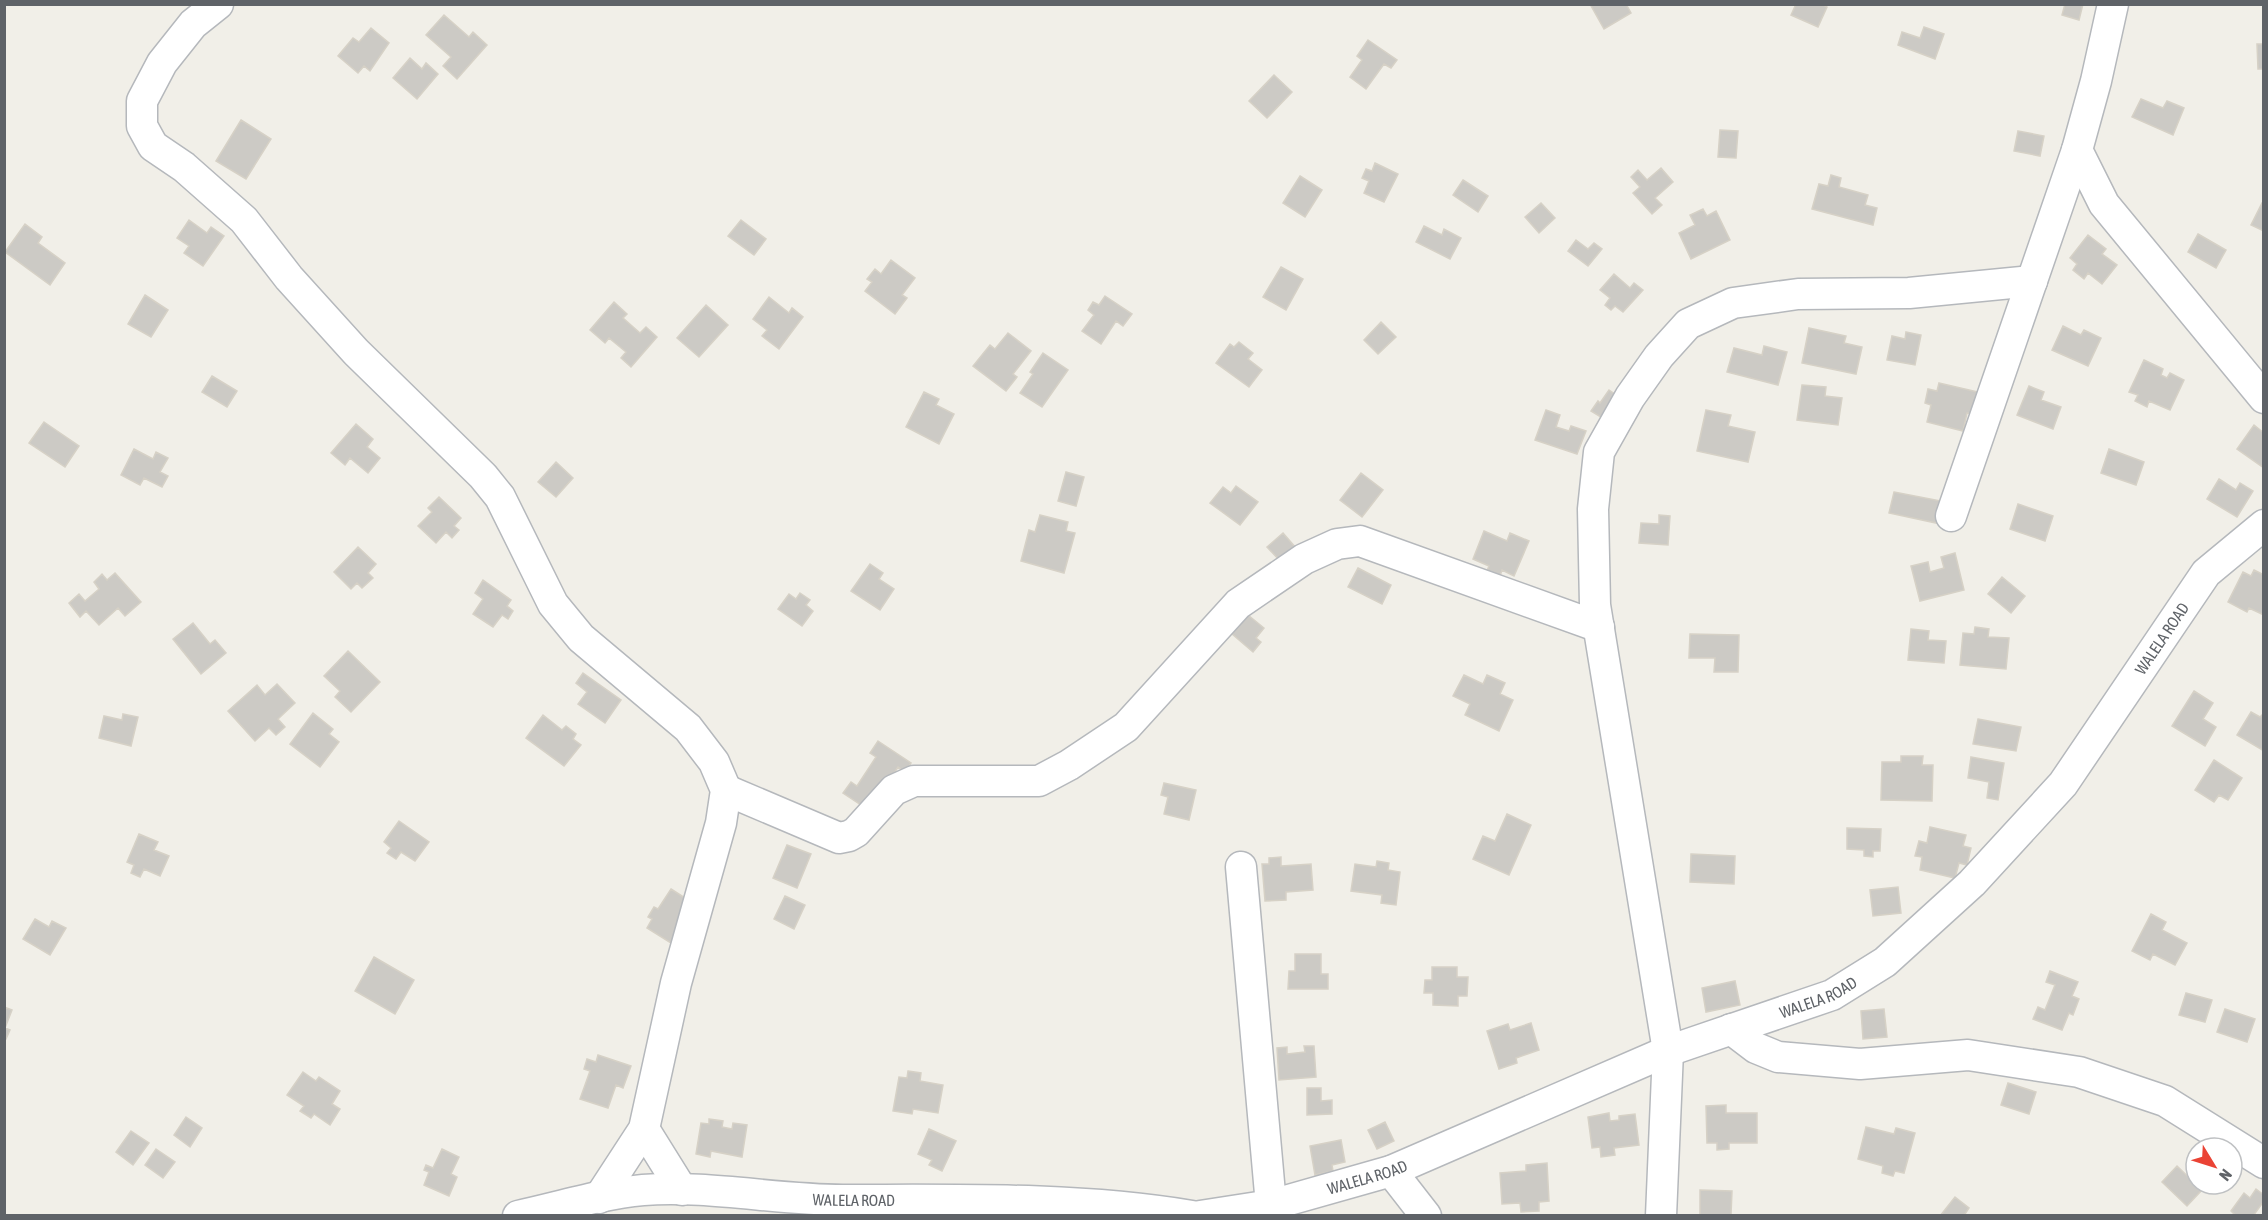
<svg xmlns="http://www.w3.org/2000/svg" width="2268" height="1220" font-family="'Asap Condensed',sans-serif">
  <rect width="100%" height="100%" fill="#f1efe8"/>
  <path fill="#cccac5" stroke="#d6d1c6" stroke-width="1.5" d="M1590,4h36l5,9 -27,16z
    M1796,4h26l5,3 -9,20 -27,-12z
    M2065,4h18l-4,16 -17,-5z
    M444,15l25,22 4,-5 14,13 -30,34 -14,-13 8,-9 -25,-22z
    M1924,27l20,7 -9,25 -37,-14 4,-13 18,6z
    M371,28l18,15 -19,28 -6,-5 -6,7 -20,-17 15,-18 6,4z
    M1368,40l29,20 -6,8 -7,-4 -18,25 -16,-12 12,-17 -5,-4z
    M2257,44h7v25h-6z
    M410,58l12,11 4,-6 12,11 -21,25 -24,-21z
    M1274,75l18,17 -25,26 -18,-17z
    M2141,99l22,9 4,-7 17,7 -11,27 -41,-18z
    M241,120l30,19 -25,40 -30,-18z
    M1720,130l18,1 -2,27 -18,-1z
    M2018,131l26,5 -4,20 -26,-5z
    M1375,163l23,11 -14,28 -20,-9 5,-12 -7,-3 4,-9 6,2z
    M1661,168l12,14 -18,16 7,7 -10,9 -19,-21 7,-6 -9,-10 7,-7 9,10z
    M1831,175l10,3 -2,9 29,8 -3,10 12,3 -4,17 -61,-16 7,-25 9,2z
    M1300,176l22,14 -17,27 -22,-14z
    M1463,180l25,16 -10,16 -25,-17z
    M1541,203l14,15 -16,15 -14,-16z
    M2262,203l2,1v27l-13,-6z
    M1703,209l4,7 9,-5 14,29 -39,19 -12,-26 16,-8 -5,-10z
    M189,220l18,13 4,-6 13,9 -21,30 -19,-13 5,-7 -12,-8z
    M741,220l25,19 -12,16 -26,-19z
    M25,224l17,13 -4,6 27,20 -15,22 -45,-33z
    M1424,226l18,9 2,-6 17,9 -11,21 -34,-17z
    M2198,234l28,16 -10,18 -28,-16z
    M2088,235l18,14 -4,5 15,11 -15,19 -14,-11 -4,6 -11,-9 4,-6 -7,-6z
    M1576,240l12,9 6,-6 8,6 -14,17 -20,-15z
    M891,260l24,18 -13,17 5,3 -12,16 -30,-23 7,-9 -5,-3 8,-10 6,5z
    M1281,267l22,12 -17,31 -23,-13z
    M1614,274l16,14 4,-5 9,7 -20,22 -8,-6 -4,4 -6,-5 5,-7 -10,-8z
    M145,295l23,15 -17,27 -23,-13z
    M1105,296l27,18 -9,12 -7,-5 -15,23 -19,-13 12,-16 -6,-5 5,-8 6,3z
    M769,297l20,16 3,-5 11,9 -24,32 -17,-13 5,-6 -14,-11z
    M614,302l13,12 -4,4 17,15 6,-6 11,10 -26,30 -10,-9 5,-6 -17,-14 -4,5 -15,-13z
    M706,305l22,20 -29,32 -22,-19z
    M1381,322l15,15 -18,17 -14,-14z
    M2063,326l18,9 3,-5 17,8 -13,28 -36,-16z
    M1809,328l37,8 -2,7 18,4 -6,27 -54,-11z
    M1906,332l15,3 -6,30 -28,-5 5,-24 13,3z
    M1008,333l23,18 -18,23 4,3 -11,14 -33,-25 17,-21 5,4z
    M1239,342l14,11 -5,6 14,11 -13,17 -33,-24 14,-19 4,3z
    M1764,346l23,6 -9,33 -51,-13 7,-24 28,7z
    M1043,353l25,17 -26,37 -22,-14 13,-19 -3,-2z
    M2144,360l19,9 -2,6 6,3 3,-5 14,7 -14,30 -21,-9 -2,6 -12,-6 3,-6 -9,-3z
    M212,376l25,15 -10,16 -25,-15z
    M1939,383l39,9 -5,22 -6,-1 -4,18 -36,-9 4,-17 -6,-2 3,-14 9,2z
    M1802,385l24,2 -1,9 17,2 -4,27 -41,-5z
    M2029,386l15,6 -3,8 20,7 -8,22 -36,-14z
    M1609,390l15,10 -15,22 -18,-11 7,-10 2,2z
    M924,392l15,7 -3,6 18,9 -15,30 -33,-17z
    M1546,410l14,5 -4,12 13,4 2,-5 15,5 -9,23 -42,-14z
    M1706,410l25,5 -3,11 27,6 -7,30 -51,-11z
    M44,422l35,24 -14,21 -36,-24z
    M356,424l17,15 -6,8 13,11 -12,15 -18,-15 -5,7 -14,-12z
    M2254,425l10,8v35l-27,-19z
    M134,449l19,10 3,-7 12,6 -8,14 8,4 -6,11 -18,-9 -4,7 -19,-10z
    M2109,449l35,13 -8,23 -35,-12z
    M556,462l17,16 -17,19 -18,-15z
    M1066,472l18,5 -8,29 -18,-5z
    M1361,473l22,17 -21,27 -22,-17z
    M2219,479l17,11 4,-7 13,8 -16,26 -30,-18z
    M1236,486l22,16 -18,23 -30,-22 13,-16 8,6z
    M1894,492l47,9 -5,22 -47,-10z
    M439,497l22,21 -7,8 5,4 -7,8 -6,-6 -10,11 -18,-17 14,-14 -4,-4z
    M2018,504l35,12 -8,25 -35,-12z
    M1040,515l28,7 -2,9 9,2 -11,40 -43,-12 8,-31 6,2z
    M1659,515l11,1 -2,29 -29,-2 2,-20 18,1z
    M1484,531l23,10 3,-8 19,8 -15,35 -12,-6 -3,9 -13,-6 3,-7 -16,-7z
    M1283,533l13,15 -15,14 -14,-15z
    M358,547l18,17 -8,9 5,5 -11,10 -5,-5 -6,6 -17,-17z
    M1955,553l9,37 -44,11 -9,-35 17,-4 2,10 14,-4 -3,-11z
    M870,564l13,9 -4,6 15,10 -14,21 -29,-19z
    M1358,568l33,17 -9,19 -34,-17z
    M2254,570l10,5v40l-15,-7 -2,4 -19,-10 15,-30 8,4z
    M115,573l26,29 -16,14 -7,-8 -19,17 -13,-14 -6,6 -11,-14 10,-9 6,7 14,-12 -5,-7 8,-8 5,6z
    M2002,577l23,19 -14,17 -23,-19z
    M483,580l28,20 -4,6 6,5 -5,8 -6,-4 -9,12 -20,-13 10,-15 -8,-6z
    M800,593l10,7 -4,5 7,6 -11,15 -24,-17 11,-15 7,5z
    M1248,615l16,13 -8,10 5,4 -8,10 -21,-18z
    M193,623l17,21 5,-4 11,13 -25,21 -28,-35z
    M1975,627l14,2 -1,8 21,1 -3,31 -46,-4 3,-32 11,1z
    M1911,629l18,2 -1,9 18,1 -2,22 -36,-3z
    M1690,634l49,1 -1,37h-24l1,-14h-26z
    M348,651l32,31 -29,30 -16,-15 5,-6 -16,-15z
    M583,673l38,27 -16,23 -27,-19 9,-12 -11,-9z
    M1464,675l19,9 4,-9 18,8 -5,11 13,6 -14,31 -34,-16 5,-11 -17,-8z
    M277,684l18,19 -17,16 7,8 -9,8 -7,-7 -14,13 -27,-30 29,-26 8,10z
    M2194,691l19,12 -10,16 13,8 -11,19 -33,-20z
    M2251,712l9,5 4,-4v38l-27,-16z
    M313,713l20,16 -4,5 10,8 -19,25 -30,-23z
    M123,714l15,3 -7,29 -32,-8 5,-22 18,4z
    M543,715l19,15 4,-4 10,8 -3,5 8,6 -17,21 -38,-28z
    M1978,719l43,8 -5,24 -43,-7z
    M878,741l33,22 -6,9 -7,-5 -28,44 -27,-18 8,-11 6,4 19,-29 -6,-4z
    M1901,756h22l-1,9h11l-1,36 -51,-1 1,-38h19z
    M1971,757l33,6 -6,37 -11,-2 2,-16 -21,-4z
    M2214,760l28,18 -14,22 -9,-5 -5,7 -19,-12z
    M1164,783l32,7 -7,30 -25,-6 4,-17 -7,-2z
    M1507,814l24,11 -22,50 -36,-16 10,-23 12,5z
    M399,821l30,21 -14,19 -14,-9 -5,7 -9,-6 4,-5 -7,-6z
    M1930,827l36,8 -3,11 8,2 -4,17 -8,-2 -4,15 -35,-8 2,-13 -7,-1 4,-15 8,2z
    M1847,828l34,1 -1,22h-7v6l-9,-1v-6l-17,-1z
    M139,834l19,8 -4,8 15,6 -9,20 -16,-7 -4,8 -9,-4 3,-8 -7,-3z
    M787,845l24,9 -14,34 -24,-10z
    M1691,854l44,2 -1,28 -44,-2z
    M1281,857v9l30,-2 2,26 -27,2v8l-21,1 -3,-37h7v-6z
    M1377,861l12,2 -1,7 12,2 -4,33 -15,-2 1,-8 -31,-4 4,-27 21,3z
    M1898,887l3,26 -28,3 -3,-26z
    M671,889l22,14 -19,42 -27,-17 5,-9 -4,-2 6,-10 4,2z
    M785,896l20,9 -11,24 -20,-10z
    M2151,914l15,8 -4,8 25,13 -12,22 -22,-11 -3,6 -18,-9z
    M35,919l14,8 3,-6 14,7 -16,27 -27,-16z
    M1295,954h26v20h7v15h-40l1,-18h6z
    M374,957l40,23 -19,34 -40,-23z
    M1432,967h25v10h11l-1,19h-9v10l-25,-1v-12h-9l1,-13h7z
    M2050,971l28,11 -6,14 7,3 -6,16 -4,-2 -7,17 -29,-11 5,-12 7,3 10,-25 -9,-3z
    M1735,981l5,24 -34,7 -4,-24z
    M2186,993l26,7 -7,22 -26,-7z
    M4,1007l8,3 -7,18 5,2 -4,9 -2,-1z
    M1884,1009l3,28 -24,2 -2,-28z
    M2225,1009l30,10 -8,23 -30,-10z
    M1531,1023l8,27 -23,8 1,5 -18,6 -12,-38 21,-7 2,6z
    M1304,1046h10l2,31 -37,3 -2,-32 10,-1v7l18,-2z
    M598,1055l33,11 -8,22 -7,-3 -8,23 -28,-9 10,-28 -6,-2 3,-10 9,3z
    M908,1071l13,2 -1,8 23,4 -5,28 -25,-4 -1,5 -19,-3 6,-34 8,1z
    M303,1072l13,9 3,-4 21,14 -8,13 8,5 -10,16 -16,-11 -3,4 -11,-7 4,-5 -17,-11z
    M2008,1083l28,9 -7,22 -28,-9z
    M1307,1088h14v13l11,-1v14l-25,1z
    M1726,1105v8h31v30h-28v6l-12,1v-7h-10l-1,-37z
    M1609,1113l1,8 9,-1v-4l16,-2 4,31 -25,3 1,7 -14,2 -1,-10 -8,1 -4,-31z
    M186,1117l16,11 -12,19 -16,-12z
    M709,1119l14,2 -1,6 10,2 1,-6 14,2 -5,32 -31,-6 -1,6 -14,-3 5,-31 8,1z
    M1385,1122l9,19 -17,8 -9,-19z
    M1866,1127l28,7 2,-6 19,5 -11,40 -9,-2 -2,5 -11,-3 1,-7 -25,-7z
    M929,1129l27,12 -14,30 -13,-6 3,-5 -14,-6z
    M131,1131l18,12 -16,22 -17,-13z
    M1341,1140l4,22 -13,3 1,6 -18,4 -5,-29z
    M156,1149l19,13 -12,16 -18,-13z
    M442,1149l17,8 -8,17 6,3 -8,19 -25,-11 5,-13 -5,-2 2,-5 7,3z
    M1547,1163l2,38 -10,1v9l-18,1 -1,-9 -18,1 -2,-31 26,-2v-6z
    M2177,1166l25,24 -15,16 -25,-24z
    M2256,1189l8,6v6l-11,15h-17l-5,-5 13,-18 6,5z
    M1700,1190l32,1 -1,24 9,1h-40z
    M1955,1197l14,11 -4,6 2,2h-27z"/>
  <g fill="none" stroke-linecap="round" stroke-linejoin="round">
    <defs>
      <g id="minor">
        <path d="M218,4l-25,20 -31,39 -20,38v25l11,20 31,21 60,53 45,58 67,74 127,124 17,21 53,107 28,34 107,90 26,34 12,28 -5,33 -45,160 -32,146 -45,69"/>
        <path d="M2113,4l-17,77 -19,69 27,54 160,194"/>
        <path d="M1951,516l126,-366"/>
        <path d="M726,790l113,48 10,-2 7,-4 38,-42 20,-9h125l30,-16 57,-38 112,-123 66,-45 33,-15 23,-3 239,86"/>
        <path d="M1241,867l30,338"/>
        <path d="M1731,1029l25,19 22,9 82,7 108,-9 111,17 86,29 99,62"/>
        <path d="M644,1129l38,61"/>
        <path d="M1391,1171l35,45"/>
        <path id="s1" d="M518,1216c41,-9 83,-22 125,-26 64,-5 135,10 200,10 117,0 234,-3 349,16"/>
        <path id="s2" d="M1200,1216l71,-11 120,-34 277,-120 164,-56 53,-33 87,-79 91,-99 143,-211 58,-48"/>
        <path d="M1661,1216l7,-165 -73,-446 -2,-96 6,-57 31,-55 29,-41 29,-32 45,-21 65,-9 111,-1 123,-12"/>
      </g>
    </defs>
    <use href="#minor" stroke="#b5b8bc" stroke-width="33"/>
    <use href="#minor" stroke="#fff" stroke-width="30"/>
  </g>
  <g text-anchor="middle" stroke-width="6" stroke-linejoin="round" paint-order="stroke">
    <g font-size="16" fill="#5f6368" stroke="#fff">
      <text dy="6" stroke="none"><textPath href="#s2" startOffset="1162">WALELA ROAD</textPath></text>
      <text dy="6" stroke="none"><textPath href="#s2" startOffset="658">WALELA ROAD</textPath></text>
      <text dy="6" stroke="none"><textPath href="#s2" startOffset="172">WALELA ROAD</textPath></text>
      <text dy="6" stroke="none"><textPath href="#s1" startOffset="339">WALELA ROAD</textPath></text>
    </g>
  </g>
  <rect width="2268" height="1220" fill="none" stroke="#5f6368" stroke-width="12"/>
  <g transform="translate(2214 1166) rotate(128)"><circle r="28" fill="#ffffff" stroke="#bfc1c3" stroke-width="1.5"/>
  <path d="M0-4.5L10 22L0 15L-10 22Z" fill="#ea4335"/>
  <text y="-9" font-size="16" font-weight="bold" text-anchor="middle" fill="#5f6368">N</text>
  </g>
</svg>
